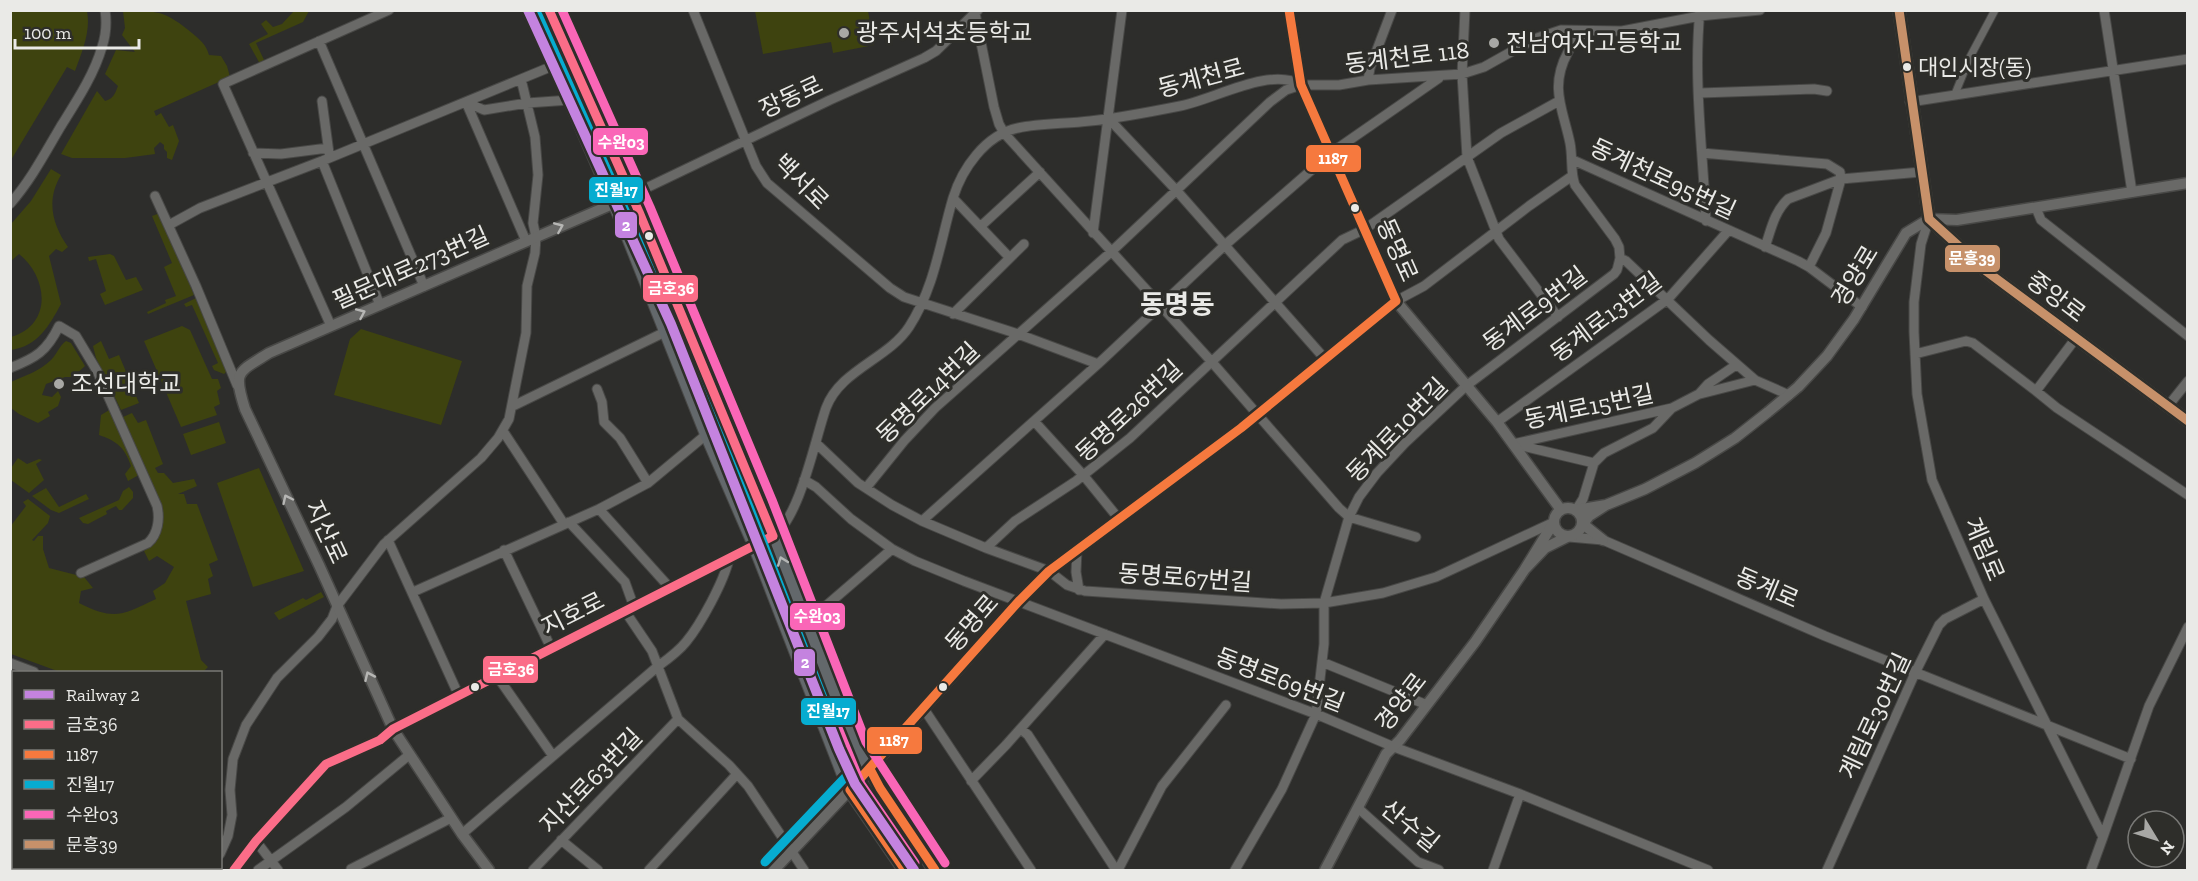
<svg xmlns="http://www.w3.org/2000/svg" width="2198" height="881" font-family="'Zilla Slab','Noto Sans KR',serif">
  <rect width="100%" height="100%" fill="#2d2d2b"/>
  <path fill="#3e430f" d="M10,11h77c4,20 -5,41 -12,60l-8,-4 -56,93z
    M123,11c35,0 41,-1 69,22 8,7 14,11 17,22l12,1 6,10 3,11 -76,34 2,5 5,-3 8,14 4,-2 6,16 -7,19 -5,-2v-6l-3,-3v-4l-4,-3 -6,6 1,6 -30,4h-53l-11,-4 36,-63 8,10c8,-2 10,-7 13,-15l-13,-12 11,-24 19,2 -13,-17 3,-7z
    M294,11h15l-6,11 -47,21 9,19 -5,2 -11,-20 19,-10 -7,-10 5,-4 7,7 9,-3z
    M755,11h113l6,34 -41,8 -2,-11 -68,12z
    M51,169l10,6c-15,25 -9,49 7,72l-6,5 -6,-3 -7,7 12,48c-12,22 -23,42 -50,46v-13c42,-12 37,-60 8,-83l-8,7v-37l20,-23z
    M160,213l34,82 -46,19 -1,-2 19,-9 -1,-3 11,-4 -12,-29 8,-4 -20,-47z
    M110,254l4,2 12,24 10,-3 7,13 -38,15 -5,-11 6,-3 -10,-32 -7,2 -1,-4z
    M196,298l31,73 -3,3 -10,-4 -2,-4 6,-3 -26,-58 -6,2 -2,-3z
    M182,326l8,4 22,49h6l3,9 -4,3 3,13 -6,3 3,8 -36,12 -37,-86z
    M361,329l101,32 -21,64 -107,-30 16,-56z
    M66,341l5,2 14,23 -12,11h-8l-19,7 -4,11 10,2 6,-6 3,6 -3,9 -10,6 2,4 -12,7 -19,-9 -8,-6v-26c13,-6 29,-11 40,-22 6,-6 8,-14 15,-19z
    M101,341l8,18 10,-4 20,48 -18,7 -25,-52 -3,-12z
    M111,409l28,60 -2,7 -9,5 -3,-7 6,-8c-6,-18 -14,-25 -32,-31l2,-20z
    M132,413l6,10 8,-3 17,44 -8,4 3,5h6l9,10 21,-4 3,7 -19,8h6l3,10h10l21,56 -9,4 4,12 -5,3 3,15 -25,7 15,59 7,7 -5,5h-143l-49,-18 -1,-127 16,-21 -3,-4 5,-3 22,17 -2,7 -16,17 2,1 4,-5h5v13l6,19 35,9 9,11 -12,3 -2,12c36,18 43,12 77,-4l-3,-8 12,-8 9,-16 -17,-11 -8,5 -5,-10c18,-11 19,-29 16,-48l-37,-86z
    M219,422l7,21 -35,12 -8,-21z
    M18,458l9,6 12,-5 3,1 -6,4 8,16 -15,13 -18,-13v-12z
    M259,468l45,103 -51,16 -36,-104z
    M129,487l4,5v6l-11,12h-3l-3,-4 -10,5 1,3 -19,10 -5,-1 -4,-5 40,-18 4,-9z
    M46,488l13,19 27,-13 3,5 -30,14 -8,-3 -19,-14z
    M321,592l3,5 -45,23 -5,-7 29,-15 3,2z"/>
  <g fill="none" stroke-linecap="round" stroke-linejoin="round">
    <defs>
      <path id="pedestrian" d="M1955,94l15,-37 25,-47"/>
      <path id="minor" d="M693,10l63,156 11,17 123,105 14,9 114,37 80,30
        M1465,10l-3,64 5,83 32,82 59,78
        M1700,10c-7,70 3,141 6,211
        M2104,10l28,182
        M975,13l19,94 5,17 5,9 207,228 128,147 10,9 67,20
        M1586,31c-9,6 -13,12 -18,21 -19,35 -5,57 2,91 3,15 0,29 5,42l40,54 4,8 1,11 6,3 83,79 46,40
        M319,41l105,245
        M1368,80l2,-12 22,-58
        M1700,93l114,-4 13,2
        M322,101l7,52
        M466,102l60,139
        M466,102l18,8 43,-7 43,-3
        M1910,102l278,-43
        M1109,119l68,72 148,168
        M253,153l28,1 47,-6
        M1702,153l125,11 13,8 1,7
        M1573,160l225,101 11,6 53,40
        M322,161l58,144
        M155,196l41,90 41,99
        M953,198l57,60
        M615,203l215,-103 94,-42 12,-7 42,-41
        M10,204c21,-24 35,-51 51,-78 15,-24 33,-51 41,-79 4,-12 5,-24 3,-37
        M2036,208l5,12 147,116
        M1929,219l-8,25 -7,58v30l3,62 15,86 52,119 119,238 -12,33
        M169,225l31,-17 122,-47 233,-96
        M981,226l59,-54
        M1093,233l29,-223
        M1765,247c6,-17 9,-35 23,-48l53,-20 80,-7
        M1809,267l17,-34 15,-54
        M1396,301l28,-15 105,-80 43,-30
        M953,314l71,-70
        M331,326l-108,-242 166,-74
        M1915,354l51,-13 7,2 63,48 40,-53
        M10,368c26,-10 37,-17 49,-42l17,10 21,35 60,135c3,13 1,28 -9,37l-67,30
        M597,389l5,13 2,20 16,16 28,45
        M2036,391l21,17 131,87
        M1700,394l55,-14 34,15
        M513,406l154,-75
        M2168,406l20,-25
        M1034,421l50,55 35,43
        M1497,422l171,-123 60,-68
        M503,431l61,93
        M817,444l41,39 34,22 30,16 64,27 63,23 18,14 18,6 196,13 43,-1 59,-10 53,-16 118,-55
        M1513,444l159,-36 27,-14 9,-10 28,-19
        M1518,445l76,18
        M1594,463l10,-10 49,-25 19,-20
        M804,480l12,7 35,32 41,30 23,12 49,20 352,133 78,33 126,47 188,76
        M866,488l38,-47 31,-33 176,-156 159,-150 16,-12 15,-5h38l29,-5 94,-6 22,-7 50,-28 27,-9 61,1 78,-15 60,-6
        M599,509l71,79
        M1576,510l7,-11 11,-36
        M922,521l176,-157 127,-119 106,-92 108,-75
        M569,522l56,60 9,25
        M773,536c27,-18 42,-97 53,-128 14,-38 62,-49 83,-81 26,-40 31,-85 44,-129 9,-29 32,-63 65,-70 23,-5 48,-4 72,-7 30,-3 60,-9 90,-15 33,-6 90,-40 121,-21
        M1569,537l34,3 222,96 306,123
        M388,540l71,156
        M986,548l29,-27 61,-40 54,-43 212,-198 23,-11 136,-96 58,-32
        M504,550l47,98
        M1077,550l-1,22 3,18
        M413,592l186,-83 49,-26 59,-49
        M625,611l27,40 26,68 51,46 19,21 56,84
        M805,624l87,-75
        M1322,662l105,43
        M10,663l24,9
        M497,676l56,80
        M924,709l107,161
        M1021,729l7,6 88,135
        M971,781l35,-36 99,-111
        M1358,808l60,54 21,8
        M462,834l195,-167c11,-8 21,-15 29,-25 15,-18 38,-61 43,-83
        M2103,837l46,-131 39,-79
        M561,840l37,30
        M256,841l22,29
        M220,854l8,-18 4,-21 -2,-25 3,-31 13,-34 31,-47 41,-41 14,-18 5,-13 47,-62 97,-86 17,-20 11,-19 17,-86 1,-47 8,-33 1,-16 -3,-14 5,-48 -3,-38 -14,-58
        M211,870l2,-2
        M258,870l88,-63 63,-52
        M352,870l-1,-1 100,-51
        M533,870l145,-151
        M649,870l88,-96
        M1118,870l44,-84 64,-81
        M1235,870l47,-81 34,-75 8,-70v-41l25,-86 10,-20 18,-24 28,-30 61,-57 148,-112 3,-4 3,-12
        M1493,870l27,-76
        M1827,870l88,-197 24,-48 6,-6 39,-20"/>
      <path id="tertiary" d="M1289,10l12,75 95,216 101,121 64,88
        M1606,505l39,-16 50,-26 40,-25 33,-26 30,-25 29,-31 27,-37 52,-86 23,-14 28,1 231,-37
        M1554 522a14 14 0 1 1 28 0a14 14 0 1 1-28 0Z
        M1576,510l30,-5 -17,11 -6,8 20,16
        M1554,522l-29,47 20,-21 22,-11
        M234,870l22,-29 70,-77 54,-24 13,-11 380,-193
        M489,870l-27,-36 -69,-105 -74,-164 -74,-156c-12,-38 -8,-36 24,-56l346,-150
        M774,870l102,-108 143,-161 30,-30 192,-143 155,-127
        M1325,870l61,-116 14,-14 75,-98 50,-73"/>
      <path id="secondary" d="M1899,10l30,209 57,52 202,150"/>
      <path id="primary" d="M529,10l26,55 67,155 85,214 48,111 95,245 55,80
        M549,10l90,202 122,293 94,243 80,122"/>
    </defs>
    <use href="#pedestrian" stroke="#484846" stroke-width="9"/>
    <use href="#minor" stroke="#484846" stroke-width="11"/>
    <use href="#tertiary" stroke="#484846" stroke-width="13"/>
    <use href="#secondary" stroke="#484846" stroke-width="14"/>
    <use href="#primary" stroke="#484846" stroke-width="16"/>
    <use href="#pedestrian" stroke="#696967" stroke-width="7"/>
    <use href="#minor" stroke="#696967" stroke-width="9"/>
    <use href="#tertiary" stroke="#696967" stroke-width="10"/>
    <use href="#secondary" stroke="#616464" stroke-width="12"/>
    <use href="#primary" stroke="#63686b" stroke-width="14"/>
    <defs>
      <path id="bus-1" d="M234,870l22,-29 70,-77 54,-24 13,-11 380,-193 -134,-324 -90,-202"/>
      <path id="bus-2" d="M1289,10l12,75 95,216
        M870,769l10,19 55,82
        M905,870l-55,-80 169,-189 30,-30 192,-143 155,-127"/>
      <path id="bus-3" d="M538,15l90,202 122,292 94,243 10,16 -89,94"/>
      <path id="bus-4" d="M562,10l88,197 122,293 94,242 79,121
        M838,728l23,56 54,79"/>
      <path id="bus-5" d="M1899,10l30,209 57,52 202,150"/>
    </defs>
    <use href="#bus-1" stroke="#2e2e2a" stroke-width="14"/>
    <use href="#bus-2" stroke="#2e2e2a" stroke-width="14"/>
    <use href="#bus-3" stroke="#2e2e2a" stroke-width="14"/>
    <use href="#bus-4" stroke="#2e2e2a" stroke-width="14"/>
    <use href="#bus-5" stroke="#2e2e2a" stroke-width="14"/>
    <use href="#bus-1" stroke="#fb6d88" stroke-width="9"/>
    <use href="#bus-2" stroke="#f6793e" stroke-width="9"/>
    <use href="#bus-3" stroke="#06acd0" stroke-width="9"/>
    <use href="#bus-4" stroke="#fa66b7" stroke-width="9"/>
    <use href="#bus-5" stroke="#c7916a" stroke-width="9"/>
    <defs>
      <path id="rail-1" d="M528,10l143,314 168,425 16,35 59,86"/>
    </defs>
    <use href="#rail-1" stroke="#2e2e2a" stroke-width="15"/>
    <use href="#rail-1" stroke="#c483df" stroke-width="10"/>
  </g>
  <defs><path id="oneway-chevron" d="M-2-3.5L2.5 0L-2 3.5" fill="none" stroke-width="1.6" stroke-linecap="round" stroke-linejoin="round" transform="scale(1.5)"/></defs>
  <g stroke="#b6b6b4">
    <use href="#oneway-chevron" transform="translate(559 227) rotate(-23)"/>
    <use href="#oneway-chevron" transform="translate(361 313) rotate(-24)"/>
    <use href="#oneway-chevron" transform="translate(287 499) rotate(-115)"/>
    <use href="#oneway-chevron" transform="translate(369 676) rotate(-114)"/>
  </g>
  <use stroke="#b4b6b5" href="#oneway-chevron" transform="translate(782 561) rotate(-110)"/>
  <g fill="#a8a8a5" stroke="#2e2e2a" stroke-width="2">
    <circle cx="844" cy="33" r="6"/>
    <circle cx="1494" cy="43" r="6"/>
    <circle cx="59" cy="384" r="6"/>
  </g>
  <g fill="#eaeae7" stroke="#2e2e2a" stroke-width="2">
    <circle cx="1907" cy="67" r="5"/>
    <circle cx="1355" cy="208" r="5"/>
    <circle cx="649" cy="236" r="5"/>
    <circle cx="475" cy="687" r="5"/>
    <circle cx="943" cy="687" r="5"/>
  </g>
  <g text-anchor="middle" stroke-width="6" stroke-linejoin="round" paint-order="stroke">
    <g font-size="22" fill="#eaeae7" stroke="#2e2e2a" text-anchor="start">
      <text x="1918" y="75">대인시장(동)</text>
    </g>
    <g font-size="24" fill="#eaeae7" stroke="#2e2e2a" text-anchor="start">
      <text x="856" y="41">광주서석초등학교</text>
      <text x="1506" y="51">전남여자고등학교</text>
      <text x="71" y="392">조선대학교</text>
    </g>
    <g font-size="24" fill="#eaeae7" stroke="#2e2e2a">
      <text transform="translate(1407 57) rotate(-7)" y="8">동계천로 118</text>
      <text transform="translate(1201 78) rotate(-15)" y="8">동계천로</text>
      <text transform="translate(791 97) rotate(-25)" y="8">장동로</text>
      <text transform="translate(1663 179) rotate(25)" y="8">동계천로95번길</text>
      <text transform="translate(801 182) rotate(45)" y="8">백서로</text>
      <text transform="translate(1397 250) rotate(66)" y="8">동명로</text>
      <text transform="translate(411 268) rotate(-24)" y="8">필문대로273번길</text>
      <text transform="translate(1855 276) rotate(-59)" y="8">경양로</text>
      <text transform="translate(2056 297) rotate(37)" y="8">중앙로</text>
      <text transform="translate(1535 309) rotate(-37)" y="8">동계로9번길</text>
      <text transform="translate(1606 317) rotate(-37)" y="8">동계로13번길</text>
      <text transform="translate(928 393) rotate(-44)" y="8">동명로14번길</text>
      <text transform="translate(1589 407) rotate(-12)" y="8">동계로15번길</text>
      <text transform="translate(1129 411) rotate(-43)" y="8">동명로26번길</text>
      <text transform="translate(1397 430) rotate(-46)" y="8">동계로10번길</text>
      <text transform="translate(326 532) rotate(65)" y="8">지산로</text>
      <text transform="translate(1984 549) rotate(67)" y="8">계림로</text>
      <text transform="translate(1185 578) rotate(4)" y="8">동명로67번길</text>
      <text transform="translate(1767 588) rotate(23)" y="8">동계로</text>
      <text transform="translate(573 614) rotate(-27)" y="8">지호로</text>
      <text transform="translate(972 623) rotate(-49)" y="8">동명로</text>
      <text transform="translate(1280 680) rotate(21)" y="8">동명로69번길</text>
      <text transform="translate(1401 702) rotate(-52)" y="8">경양로</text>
      <text transform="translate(1875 716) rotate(-65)" y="8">계림로30번길</text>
      <text transform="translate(591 781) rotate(-46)" y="8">지산로63번길</text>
      <text transform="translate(1410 826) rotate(39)" y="8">산수길</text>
    </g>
    <g font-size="27" font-weight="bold" fill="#eaeae7" stroke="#2e2e2a">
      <text x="1177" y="314">동명동</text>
    </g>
  </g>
  <g stroke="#2e2e2a" stroke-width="2">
    <rect x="592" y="127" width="57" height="29" rx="6" fill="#fa66b7"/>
    <rect x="1305" y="144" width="57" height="29" rx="6" fill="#f6793e"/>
    <rect x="588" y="176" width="56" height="28" rx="6" fill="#06acd0"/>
    <rect x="614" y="211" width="24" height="28" rx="6" fill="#c483df"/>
    <rect x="1944" y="244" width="57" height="29" rx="6" fill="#c7916a"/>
    <rect x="642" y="274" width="57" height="29" rx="6" fill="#fb6d88"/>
    <rect x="789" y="602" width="57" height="29" rx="6" fill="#fa66b7"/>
    <rect x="793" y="648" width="23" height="29" rx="6" fill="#c483df"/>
    <rect x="482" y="655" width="57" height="29" rx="6" fill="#fb6d88"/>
    <rect x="800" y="697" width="57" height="29" rx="6" fill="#06acd0"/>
    <rect x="866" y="726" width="57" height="29" rx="6" fill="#f6793e"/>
  </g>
  <g font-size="16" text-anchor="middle" font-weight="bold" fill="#fff">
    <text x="621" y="148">수완03</text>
    <text x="1333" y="164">1187</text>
    <text x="616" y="196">진월17</text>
    <text x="626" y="231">2</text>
    <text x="1972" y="264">문흥39</text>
    <text x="671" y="294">금호36</text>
    <text x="817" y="622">수완03</text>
    <text x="805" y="668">2</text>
    <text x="511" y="675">금호36</text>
    <text x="828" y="717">진월17</text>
    <text x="894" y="746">1187</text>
  </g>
  <rect width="2198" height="881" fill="none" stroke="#eaeae7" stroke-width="24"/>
  <rect x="12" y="671" width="210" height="198" fill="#2e2e2a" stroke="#797976" stroke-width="1.5"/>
  <rect x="24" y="690" width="30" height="9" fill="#c483df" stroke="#797976" stroke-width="1.5"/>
  <text x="66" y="701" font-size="18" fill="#eaeae7">Railway 2</text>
  <rect x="24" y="720" width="30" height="9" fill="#fb6d88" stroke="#797976" stroke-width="1.5"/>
  <text x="66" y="731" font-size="18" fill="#eaeae7">금호36</text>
  <rect x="24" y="750" width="30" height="9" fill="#f6793e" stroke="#797976" stroke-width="1.5"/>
  <text x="66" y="761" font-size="18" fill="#eaeae7">1187</text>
  <rect x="24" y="780" width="30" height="9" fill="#06acd0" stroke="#797976" stroke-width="1.5"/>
  <text x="66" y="791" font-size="18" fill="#eaeae7">진월17</text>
  <rect x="24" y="810" width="30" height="9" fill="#fa66b7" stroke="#797976" stroke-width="1.5"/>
  <text x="66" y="821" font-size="18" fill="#eaeae7">수완03</text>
  <rect x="24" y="840" width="30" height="9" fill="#c7916a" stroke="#797976" stroke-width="1.5"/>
  <text x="66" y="851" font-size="18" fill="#eaeae7">문흥39</text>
  <g transform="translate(2156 839) rotate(128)"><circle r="28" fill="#2e2e2a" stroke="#797976" stroke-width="1.5"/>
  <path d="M0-4.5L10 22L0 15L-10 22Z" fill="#a8a8a5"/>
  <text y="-9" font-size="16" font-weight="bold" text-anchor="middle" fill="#eaeae7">N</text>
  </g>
  <path d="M15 39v9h124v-9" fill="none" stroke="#eaeae7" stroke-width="3"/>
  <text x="24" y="39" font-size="18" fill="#eaeae7" stroke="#2e2e2a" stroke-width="4.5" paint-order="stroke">100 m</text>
</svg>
